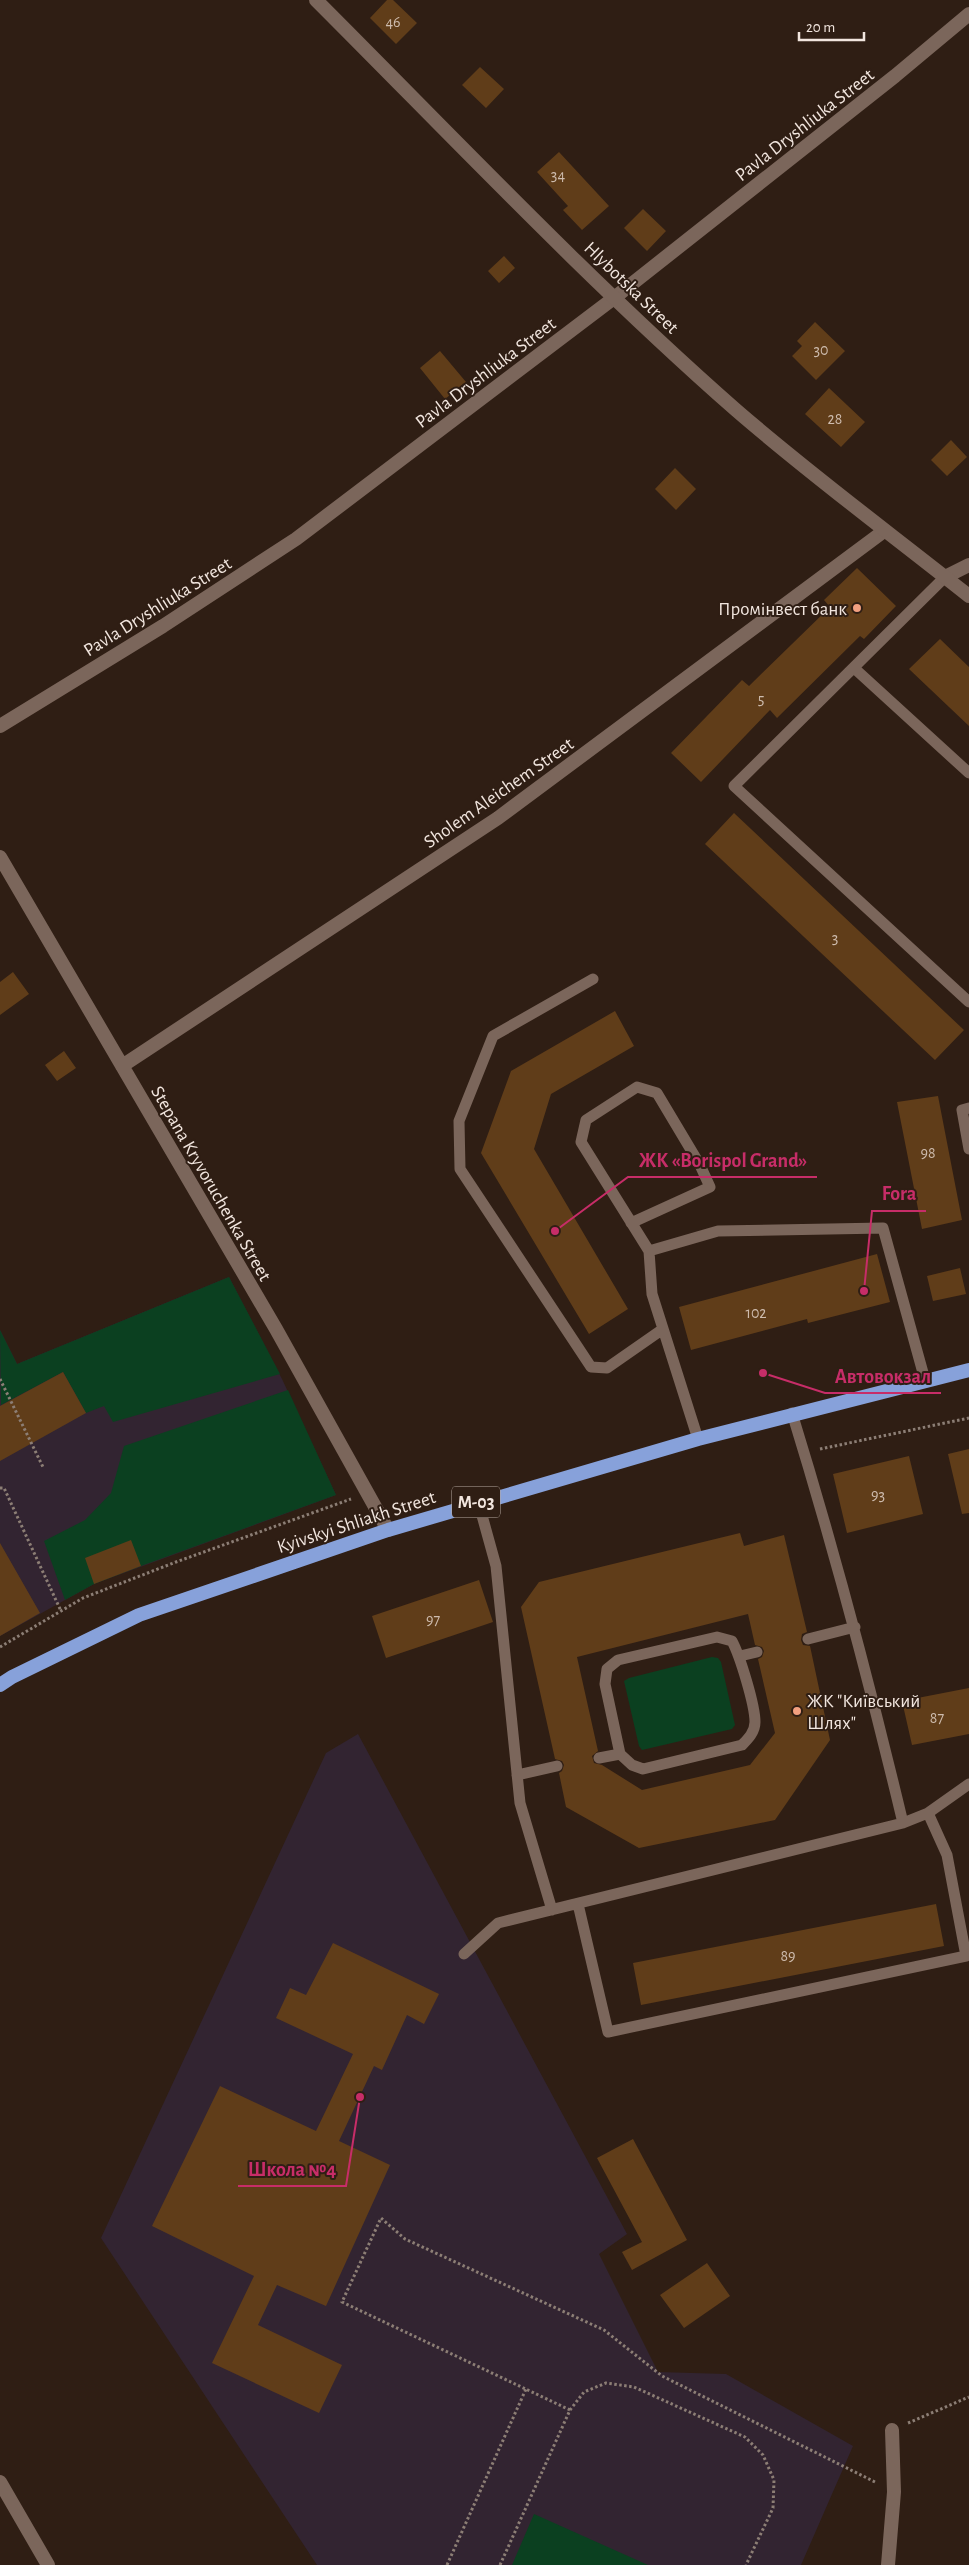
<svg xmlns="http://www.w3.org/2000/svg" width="969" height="2565" font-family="'Alegreya Sans',sans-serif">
  <rect width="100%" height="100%" fill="#2f1e14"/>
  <path fill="#322431" d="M229,1277l53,102 54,116 -242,89 -94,52v-306l17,34z
    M358,1734l269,500 -28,20 59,118 68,2 127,72 -52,119h-484l-216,-327 225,-485z"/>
  <path fill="#0b4020" d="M229,1277l51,97 -167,48 -9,-16 -18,7 -23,-41 -62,33 -1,-75 17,34z
    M288,1390l48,105 -195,71 -47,18 -29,16 -21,-59 41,-21 26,-27 13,-47z
    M712,1657l6,1 3,4 14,63 -3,4 -90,21 -3,-4 -15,-65 5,-3z
    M534,2514l114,51h-136z"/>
  <path fill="#603d19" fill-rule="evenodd" d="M387,0h6l24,23 -21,21 -26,-26z
    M480,67l24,22 -18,19 -24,-23z
    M559,152l50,54 -27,24 -19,-20 5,-4 -31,-34z
    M643,209l23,22 -19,20 -23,-23z
    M504,256l11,12 -16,15 -11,-12z
    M815,322l30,29 -29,29 -24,-24 10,-10 -5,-5z
    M440,351l26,31 -21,17 -25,-31z
    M829,388l36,34 -24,25 -36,-33z
    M951,440l16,17 -20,19 -16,-16z
    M675,468l21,21 -20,21 -21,-21z
    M857,568l39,38 -32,33 -4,-3 -83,82 -7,-8 -69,72 -30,-29 71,-73 7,6 81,-79 -6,-7z
    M940,639l29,28v59l-60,-57z
    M734,813l230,217 -29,30 -230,-216z
    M13,972l16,22 -29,21v-33z
    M615,1011l19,35 -83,48 -17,55 94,160 -39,25 -108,-181 30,-82z
    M64,1051l12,17 -19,13 -12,-16z
    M938,1096l24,124 -40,9 -25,-127z
    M877,1254l13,48 -82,21 -1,-4 -116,31 -12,-43z
    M960,1268l6,26 -33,7 -6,-25z
    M63,1372l23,41 -86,48v-55z
    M969,1449v64l-7,1 -14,-60z
    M909,1456l14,58 -76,19 -14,-59z
    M740,1533l4,13 40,-11 23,97 -5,2 -1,6 2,5 7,1 20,94 -55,80 -136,28 -73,-41 -7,-34 3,-2 2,-6 -2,-4 -7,-2 -34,-152 18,-25zM748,1614l7,31 7,2 2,4 -2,6 -4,2 17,74 -25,32 -108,25 -40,-25 -8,-2 -2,-7 6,-5 -21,-94z
    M131,1540l10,26 -47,18 -9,-26z
    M0,1543l40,70 -40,23z
    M479,1580l14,42 -107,36 -14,-42z
    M969,1688v46l-57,11 -10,-44z
    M936,1904l8,42 -303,59 -8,-42z
    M333,1943l106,51 -15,30 -17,-9 -25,55 -8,-4 -35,75 51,24 -64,141 -49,-21 -19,40 84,40 -23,48 -107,-50 42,-87 -102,-50 68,-140 96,45 37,-77 -77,-36 14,-30 16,7z
    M633,2139l54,101 -55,30 -10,-18 20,-10 -45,-84z
    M707,2263l23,33 -46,32 -24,-33z"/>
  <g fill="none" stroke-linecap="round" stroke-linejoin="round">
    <path stroke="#8c7e75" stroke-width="3" stroke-dasharray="2.5 2.5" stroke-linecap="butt" d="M0,1379l43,88
      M820,1449l149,-31
      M0,1488h4l57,123
      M0,1647l83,-49 93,-36 175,-63
      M570,2410l-228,-108 39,-84 24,21 199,91 58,46 215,107
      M908,2423l61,-26
      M447,2565l79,-176
      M500,2565l70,-155 14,-18 22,-9 28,4 111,50 18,18 11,25 -1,28 -27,57"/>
    <path stroke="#7b665b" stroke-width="11" d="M945,577l-211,209 235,216
      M854,668l115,105
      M593,979l-100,57 -34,85 1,48 131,198 16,1 56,-39
      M969,1108l-7,2 7,39
      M631,1223l79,-36 -10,-22 -43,-72 -20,-6 -51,33 -5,22 68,109
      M792,1413c42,136 78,272 111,410
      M698,1439l-46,-145 -3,-43 69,-20 165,-3 42,152
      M478,1501l18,65 24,237 32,107
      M717,1637l15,4c8,15 23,64 23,81 0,10 -7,17 -13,23l-99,24 -11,-4 -12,-11 -15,-70 2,-15 11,-9z
      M808,1639l47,-12
      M740,1656l17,-4
      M599,1758l21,-4
      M517,1775l40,-9
      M578,1904l30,128 358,-76 -19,-101 -19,-42
      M464,1954l34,-31 405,-100 25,-10 41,-29"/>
    <path stroke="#7b665b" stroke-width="14" d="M945,577l24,-12
      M0,726l163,-100 133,-87 318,-241 281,-222 74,-62
      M0,857l276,472 112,201
      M122,1066l376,-248 386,-287
      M0,2482l48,83
      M888,2565l6,-73 -2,-62"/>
    <path stroke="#7b665b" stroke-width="14" d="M316,0c138,138 273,281 420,410 75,65 155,124 233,186"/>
    <path stroke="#87a1da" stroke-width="14" d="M0,1685l12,-8 127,-62 249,-85 310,-91 271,-69"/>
  </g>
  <g fill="#f2a080" stroke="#2f1e14" stroke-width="2">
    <circle cx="857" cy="608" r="5"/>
    <circle cx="797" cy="1711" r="5"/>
  </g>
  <g text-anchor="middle" stroke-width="4" stroke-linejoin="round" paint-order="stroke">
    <g font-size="16" fill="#cebcae">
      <text x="393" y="27">46</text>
      <text x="558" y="180">34</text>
      <text x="821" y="355">30</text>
      <text x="835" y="424">28</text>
      <text x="761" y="704">5</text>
      <text x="835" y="943">3</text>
      <text x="928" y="1158">98</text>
      <text x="756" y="1318">102</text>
      <text x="878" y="1500">93</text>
      <text x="433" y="1625">97</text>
      <text x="937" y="1723">87</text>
      <text x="788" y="1961">89</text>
    </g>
    <rect fill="#2f1e14" stroke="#b8aaa2" stroke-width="1" x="452" y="1486.5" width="48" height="31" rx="4"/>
    <g font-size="18" font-weight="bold" fill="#f2e6df">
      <text x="476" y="1508">М-03</text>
    </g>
    <g font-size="19" fill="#f2e6df" stroke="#2f1e14">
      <text transform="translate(804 124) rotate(-38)" y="7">Pavla Dryshliuka Street</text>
      <text transform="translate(632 287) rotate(44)" y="7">Hlybotska Street</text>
      <text transform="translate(485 372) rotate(-37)" y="7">Pavla Dryshliuka Street</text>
      <text transform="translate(157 606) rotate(-32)" y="7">Pavla Dryshliuka Street</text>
      <text transform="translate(498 792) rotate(-35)" y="7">Sholem Aleichem Street</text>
      <text transform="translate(212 1183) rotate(60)" y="7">Stepana Kryvoruchenka Street</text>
      <text transform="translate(356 1521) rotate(-18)" y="7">Kyivskyi Shliakh Street</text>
    </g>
    <g font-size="19" fill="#f2e6df" stroke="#2f1e14" text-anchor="end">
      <text x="847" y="615">Промінвест банк</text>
      <text x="807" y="1707" text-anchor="start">ЖК "Київський<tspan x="807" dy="22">Шлях"</tspan></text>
    </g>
  </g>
  <path fill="none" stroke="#c72d68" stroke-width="2" d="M555 1231L628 1177H817M864 1291L872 1211H926M763 1373L825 1393H941M360 2097L346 2186H238"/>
  <g fill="#c72d68" stroke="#2f1e14" stroke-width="2">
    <circle cx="555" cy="1231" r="5"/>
    <circle cx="864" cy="1291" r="5"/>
    <circle cx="763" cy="1373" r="5"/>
    <circle cx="360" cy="2097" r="5"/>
  </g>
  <g font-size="20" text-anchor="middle" font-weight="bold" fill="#c72d68" stroke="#2f1e14" stroke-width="4" stroke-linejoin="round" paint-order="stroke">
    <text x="723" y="1167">ЖК «Borispol Grand»</text>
    <text x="899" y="1200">Fora</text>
    <text x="883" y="1383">Автовокзал</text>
    <text x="292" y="2176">Школа №4</text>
  </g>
  <path d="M799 32v8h65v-8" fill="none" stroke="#f2e6df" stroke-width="2.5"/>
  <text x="806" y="32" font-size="15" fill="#f2e6df" stroke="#2f1e14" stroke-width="4" paint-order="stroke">20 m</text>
</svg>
